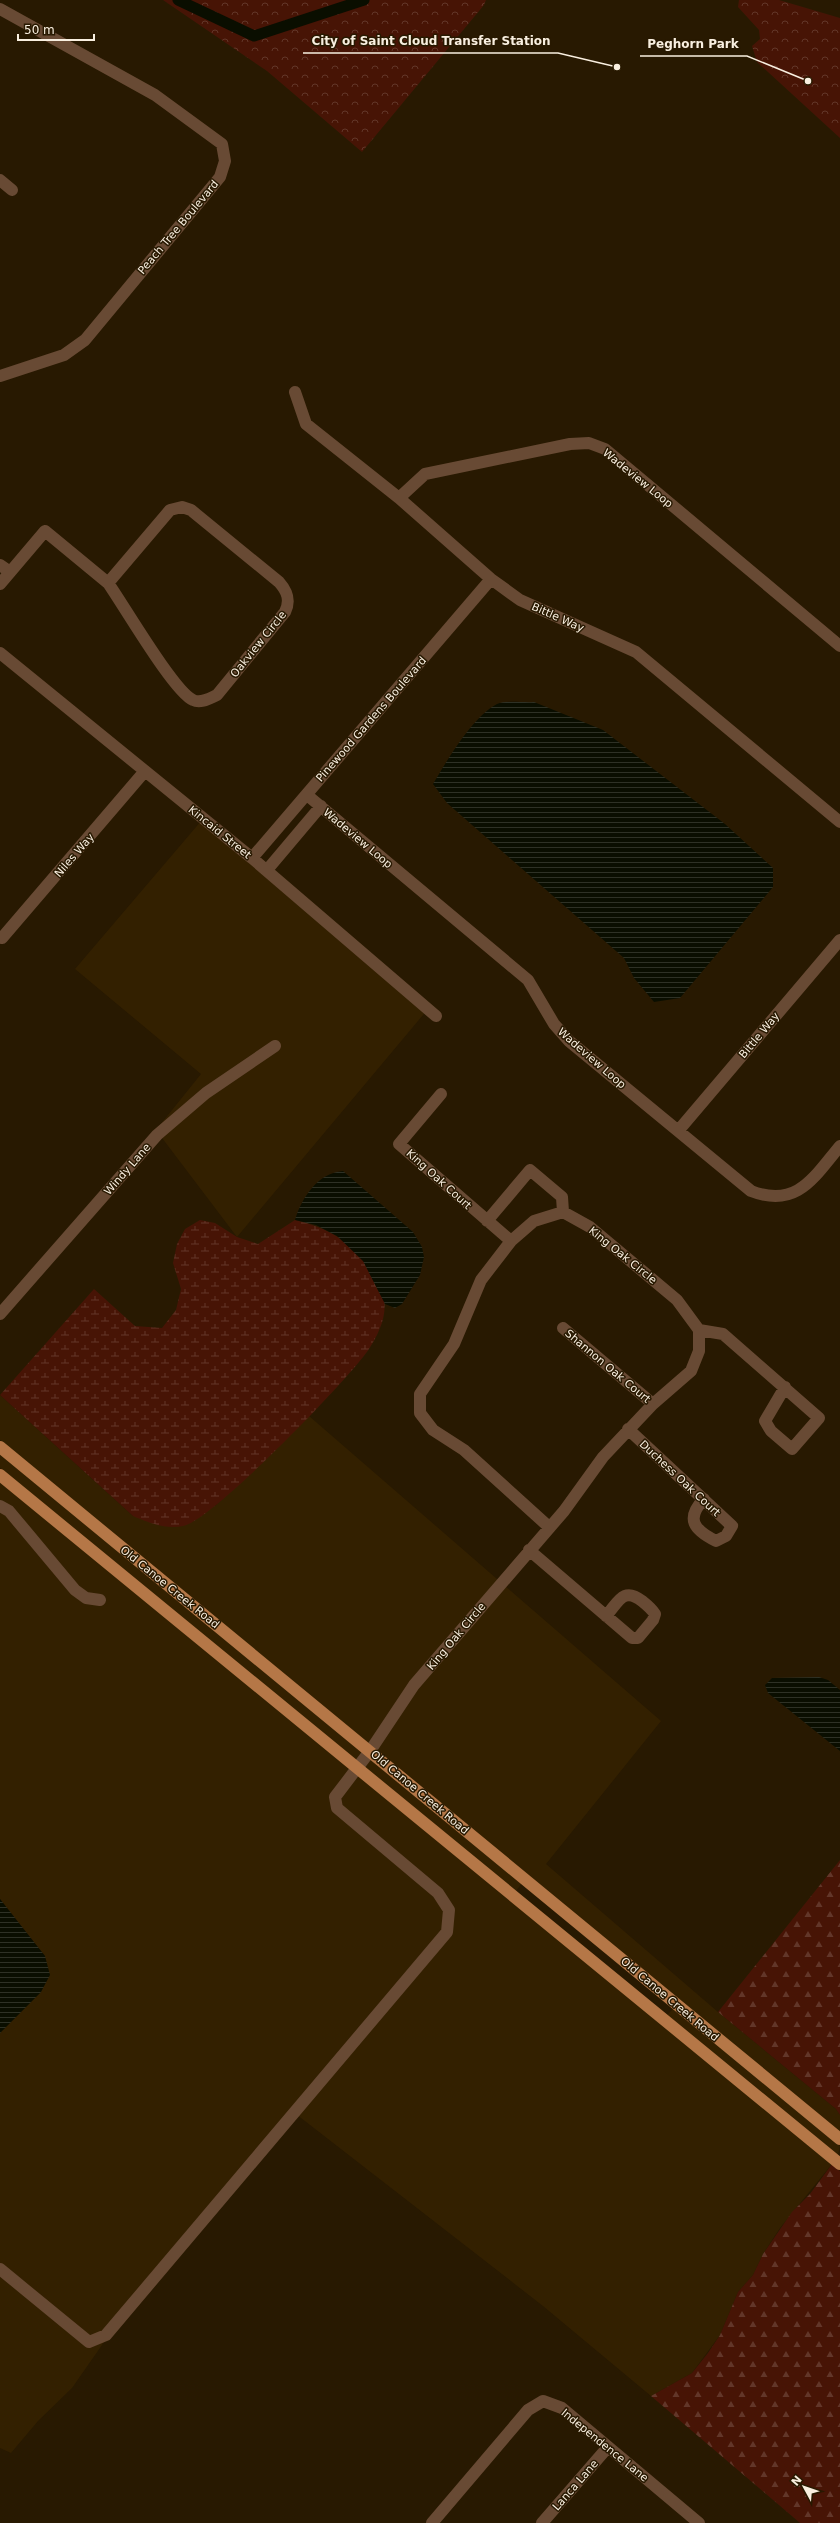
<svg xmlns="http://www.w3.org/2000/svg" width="840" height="2523" font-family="'DejaVu Sans',sans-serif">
  <defs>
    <pattern id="forest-firs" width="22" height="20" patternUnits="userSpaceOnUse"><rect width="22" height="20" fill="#471405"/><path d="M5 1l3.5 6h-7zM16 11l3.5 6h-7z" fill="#623629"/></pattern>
    <pattern id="wetland-marsh" width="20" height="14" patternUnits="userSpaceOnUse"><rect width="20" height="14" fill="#471405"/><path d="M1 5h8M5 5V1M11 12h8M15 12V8" fill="none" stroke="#623629"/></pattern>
    <pattern id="park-crowns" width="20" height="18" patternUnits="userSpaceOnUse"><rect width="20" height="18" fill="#471405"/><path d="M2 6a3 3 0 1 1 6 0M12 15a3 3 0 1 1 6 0" fill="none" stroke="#623629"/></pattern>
    <pattern id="water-rules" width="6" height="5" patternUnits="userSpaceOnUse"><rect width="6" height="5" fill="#0a0e00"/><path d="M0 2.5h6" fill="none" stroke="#2e3125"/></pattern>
  </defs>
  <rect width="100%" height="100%" fill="#281901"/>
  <path fill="#332000" d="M202,820l226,189 -191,228 -81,-107 45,-56 -126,-105z
    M0,1395l133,121 82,-10 94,-90 352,305 -115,143 172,148 118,97 4,6v17l-840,-692z
    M0,1453l522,430 -6,8 -516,-423z
    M0,1482l832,682 -52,64 -17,26 -10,21 -15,17 -18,43 -28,38 -41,23 -108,-90 -251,-195 -151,178 -69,99 -34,33 -27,32 -11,-5v-415l41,-41 4,-36 -45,-57z
    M674,2008l166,138 -2,9 -171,-140z"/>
  <path fill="url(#forest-firs)" d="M840,1860v255l-4,-6 -118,-97z
    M832,2164l8,7v352h-40l-149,-127 41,-23 16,-20 12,-18 18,-43 15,-17 10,-21 29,-42 18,-18z"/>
  <path fill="url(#wetland-marsh)" d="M200,1220l15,3 22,14 21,7 37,-24c25,6 54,18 69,42 7,13 12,26 20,38 3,17 -6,35 -15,49 -19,29 -157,172 -186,177 -17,4 -36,-4 -50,-10l-133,-121 94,-106 41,37 27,2 14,-18 5,-21 -8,-26 4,-19 8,-15z"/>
  <path fill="url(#park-crowns)" d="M163,0h323l-2,5 -122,147 -95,-81z
    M739,0h40l61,18v120l-83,-76 -5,-16 8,-7 -1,-9 -21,-23z"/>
  <path fill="url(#water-rules)" d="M534,702l69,28 122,94 48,44v19l-93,111 -26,4 -20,-24 -10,-20 -177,-155 -14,-19c13,-22 40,-68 64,-80 9,-4 27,-1 37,-2z
    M343,1171l70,61 9,15 2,10 -4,18 -18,29 -7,4 -10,-4 -22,-43 -26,-25 -21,-11 -21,-5c7,-23 23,-47 48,-49z
    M819,1677l9,3 12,10v61l-72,-58 -3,-8 7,-7z
    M0,1899l45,57 5,19 -9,17 -41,41z"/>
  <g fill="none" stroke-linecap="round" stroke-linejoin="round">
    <path stroke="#0a0e00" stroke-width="11" d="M178,0l76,36 110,-36"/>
    <path stroke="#684a34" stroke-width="12" d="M0,9l155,86 67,49 3,17 -5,16 -135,163 -21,15 -64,21
      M0,180l12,10
      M295,392l11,32 93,74 92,81 29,21 116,52 204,170
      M399,498l26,-24 145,-30 19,-1 16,6 235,197
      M182,507l9,3 88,72c8,9 12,18 6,30l-68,83c-7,3 -16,9 -24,5 -19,-8 -70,-96 -85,-117l62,-73z
      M0,565l10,7
      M0,584l45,-53 63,52
      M0,653l252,205 184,158
      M307,795l221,185 26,44 15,17 182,150c46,18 63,-14 89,-45
      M252,858l239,-279
      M267,870l54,-64
      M2,938l143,-167
      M441,1094l-42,50 112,97
      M678,1131l162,-191
      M487,1221l43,-51 32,27 1,15
      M0,1314l157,-179 49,-42 69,-47
      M563,1328l90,76
      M699,1330l24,4 96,84 -27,31 -21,-18 -6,-10 20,-34
      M628,1429l104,97 -6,10 -10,5c-22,-11 -31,-22 -12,-42
      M0,1506l9,5 66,79 11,8 14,2
      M529,1550l103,88h6l15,-18 2,-6c-4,-6 -8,-9 -13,-13 -19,-15 -24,2 -36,15
      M0,2269l89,73 17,-7 341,-403 2,-22 -11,-17 -101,-85 -2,-11 35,-46 44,-66 150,-174 39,-54 50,-53 38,-33 8,-20v-21l-22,-30 -87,-73 -27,-15 -29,9 -23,20 -30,39 -27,64 -34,50v19l13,17 31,20 85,77
      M432,2523l96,-113 15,-9 19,7 137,115
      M542,2523l66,-76"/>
    <path stroke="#b57747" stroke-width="12" d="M0,1447l840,692
      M0,1475l840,689"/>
  </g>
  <g text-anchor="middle" stroke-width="3" stroke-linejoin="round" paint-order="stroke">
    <g font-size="11" fill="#f9efe0" stroke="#281901">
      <text transform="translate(178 227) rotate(-50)" y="4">Peach Tree Boulevard</text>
      <text transform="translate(638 478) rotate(39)" y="4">Wadeview Loop</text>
      <text transform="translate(558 617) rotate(24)" y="4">Bittle Way</text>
      <text transform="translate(258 644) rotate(-51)" y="4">Oakview Circle</text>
      <text transform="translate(371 719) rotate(-49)" y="4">Pinewood Gardens Boulevard</text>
      <text transform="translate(220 832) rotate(39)" y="4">Kincaid Street</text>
      <text transform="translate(358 838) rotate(40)" y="4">Wadeview Loop</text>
      <text transform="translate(74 855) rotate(-49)" y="4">Niles Way</text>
      <text transform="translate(759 1035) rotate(-50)" y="4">Bittle Way</text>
      <text transform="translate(592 1058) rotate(41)" y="4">Wadeview Loop</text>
      <text transform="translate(127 1169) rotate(-49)" y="4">Windy Lane</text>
      <text transform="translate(439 1179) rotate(42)" y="4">King Oak Court</text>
      <text transform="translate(623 1255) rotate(39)" y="4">King Oak Circle</text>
      <text transform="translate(608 1366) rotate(40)" y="4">Shannon Oak Court</text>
      <text transform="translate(680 1478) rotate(43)" y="4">Duchess Oak Court</text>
      <text transform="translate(170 1587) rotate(39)" y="4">Old Canoe Creek Road</text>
      <text transform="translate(456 1636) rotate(-50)" y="4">King Oak Circle</text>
      <text transform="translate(420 1792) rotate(40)" y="4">Old Canoe Creek Road</text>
      <text transform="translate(670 1999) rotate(40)" y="4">Old Canoe Creek Road</text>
      <text transform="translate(605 2445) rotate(39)" y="4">Independence Lane</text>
      <text transform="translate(575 2485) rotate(-49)" y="4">Lanca Lane</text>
    </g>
  </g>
  <path fill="none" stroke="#f9efe0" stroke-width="1.5" d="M617 67L558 53H303M808 81L747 56H640"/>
  <g fill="#f9efe0" stroke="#281901" stroke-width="1.5">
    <circle cx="617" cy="67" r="4"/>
    <circle cx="808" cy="81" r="4"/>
  </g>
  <g font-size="12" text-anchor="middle" font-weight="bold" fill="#f9efe0" stroke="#281901" stroke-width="3" stroke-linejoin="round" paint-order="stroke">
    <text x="431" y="45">City of Saint Cloud Transfer Station</text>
    <text x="693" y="48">Peghorn Park</text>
  </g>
  <g transform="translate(804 2487) rotate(310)" stroke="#281901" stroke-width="3" paint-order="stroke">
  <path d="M0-3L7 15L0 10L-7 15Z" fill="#f9efe0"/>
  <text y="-6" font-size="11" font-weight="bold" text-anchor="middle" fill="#f9efe0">N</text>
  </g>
  <path d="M18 34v6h76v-6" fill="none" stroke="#f9efe0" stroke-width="2"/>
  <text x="24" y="34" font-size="12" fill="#f9efe0" stroke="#281901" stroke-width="3" paint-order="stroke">50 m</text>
</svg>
